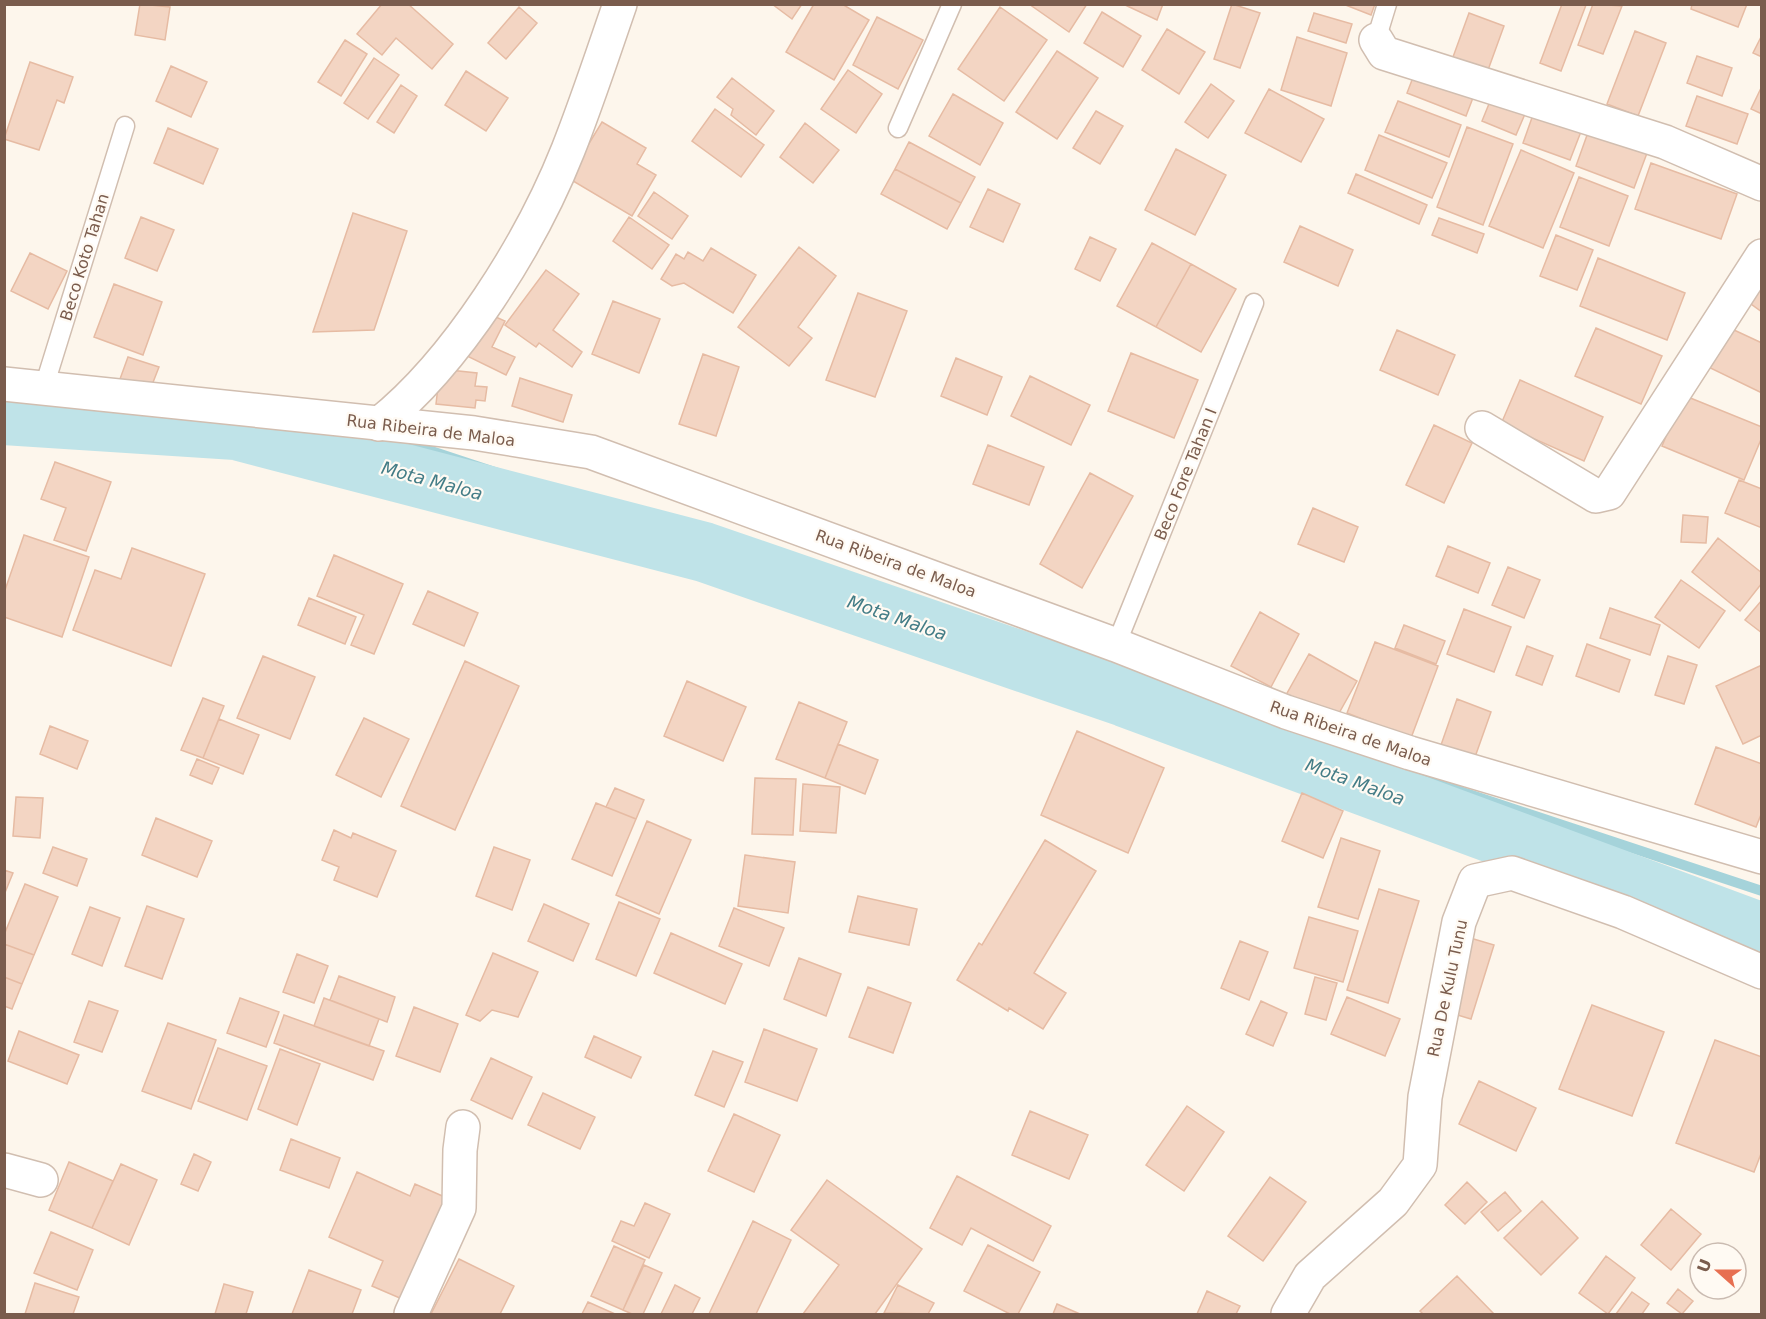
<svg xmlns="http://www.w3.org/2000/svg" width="1766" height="1319" font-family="'DejaVu Sans',sans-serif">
  <rect width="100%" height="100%" fill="#fdf6ec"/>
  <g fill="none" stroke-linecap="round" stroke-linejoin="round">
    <path stroke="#a5d3da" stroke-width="10" d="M392,438l1370,453"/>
    <path stroke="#bfe3e8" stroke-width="60" d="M4,415l232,15 468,122 421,145 637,236"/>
  </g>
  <path fill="#f3d5c3" stroke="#e6bba3" stroke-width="1.5" d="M140,4l30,3 -5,33 -30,-5z
    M382,4h26l45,40 -21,25 -36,-31 -14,17 -25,-21z
    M772,4h30l-10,15z
    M814,4h28l27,16 -35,60 -48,-28z
    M1029,4h58l-18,28z
    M1123,4h40l-6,16z
    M1232,4l28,9 -20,55 -26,-9z
    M1343,4h32l-4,11z
    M1562,4l24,1 -25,66 -21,-8z
    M1593,4l29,2 -19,48 -25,-9z
    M1692,4h55l-9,23 -47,-18z
    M519,7l18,16 -31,36 -18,-16z
    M1000,7l47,33 -43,61 -46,-32z
    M1102,12l39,24 -18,31 -39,-24z
    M1314,13l38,11 -6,19 -38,-12z
    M1469,13l35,13 -16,44 -35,-13z
    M877,17l46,23 -25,49 -45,-24z
    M1167,29l38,23 -26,42 -37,-24z
    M1635,31l31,12 -28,73 -31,-12z
    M1762,35v22l-9,-4z
    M1297,37l50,16 -16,53 -50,-16z
    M345,40l22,14 -26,42 -23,-14z
    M1057,51l41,27 -41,61 -41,-27z
    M1697,56l35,12 -10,28 -35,-13z
    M374,58l25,17 -31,44 -24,-16z
    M30,62l43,15 -9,26 -7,-3 -18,50 -35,-11z
    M171,66l36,16 -16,35 -35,-16z
    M1417,67l59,23 -10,26 -59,-23z
    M848,70l34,24 -26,39 -35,-24z
    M466,71l42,27 -22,33 -41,-26z
    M732,78l42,33 -18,24 -25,-20 2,-6 -16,-12z
    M1211,84l23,17 -26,37 -23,-16z
    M401,85l16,11 -23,37 -17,-11z
    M1762,86v28l-11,-5z
    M1269,89l55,30 -23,43 -56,-29z
    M953,94l50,29 -23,42 -51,-29z
    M1493,94l35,13 -12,28 -34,-14z
    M1697,96l51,18 -11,30 -51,-18z
    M1398,101l63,24 -12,32 -64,-25z
    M715,109l49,36 -23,32 -49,-36z
    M1096,111l27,15 -23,38 -27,-16z
    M1534,112l48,17 -12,31 -47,-17z
    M602,122l44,26 -9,16 19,11 -24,41 -64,-38z
    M805,123l34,27 -26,33 -33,-26z
    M1591,124l59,21 -16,43 -58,-22z
    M1467,127l46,17 -30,81 -46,-18z
    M168,128l50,21 -15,35 -49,-21z
    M1379,135l68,28 -15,35 -67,-28z
    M909,142l66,35 -14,26 -66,-34z
    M1176,149l50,26 -31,60 -50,-25z
    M1521,150l53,23 -31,75 -54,-22z
    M1651,163l86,31 -16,45 -86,-30z
    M895,169l66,34 -14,26 -66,-35z
    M1356,174l71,31 -8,19 -71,-31z
    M1579,177l49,19 -19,50 -49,-19z
    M988,189l32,15 -17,38 -33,-15z
    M654,192l34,24 -16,23 -34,-23z
    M353,213l54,18 -33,99 -61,2z
    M141,217l33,13 -17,41 -32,-13z
    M629,217l40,28 -17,24 -39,-28z
    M1439,218l45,16 -7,19 -45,-18z
    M1300,226l53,24 -15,36 -54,-24z
    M1556,235l37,15 -16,40 -37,-14z
    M1090,237l26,12 -16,32 -25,-12z
    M1152,243l39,21 -35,63 -39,-21z
    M799,247l37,29 -38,51 14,11 -23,28 -51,-39z
    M711,248l45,27 -23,38 -49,-30 -12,3 -11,-7 15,-25 8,5 4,-7 15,9z
    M30,253l37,18 -19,38 -37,-18z
    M1598,258l87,35 -18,47 -87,-34z
    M1191,264l45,25 -35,63 -45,-25z
    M1762,266v46l-22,-16z
    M546,270l33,24 -26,36 29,22 -10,15 -33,-24 -3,4 -31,-22z
    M114,284l48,18 -19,53 -49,-18z
    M858,293l49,18 -32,86 -49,-17z
    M613,301l47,18 -21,54 -47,-19z
    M487,313l18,8 -13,26 23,10 -9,18 -39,-19z
    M1719,323l43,20v50l-62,-30z
    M1596,328l66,28 -21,48 -66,-28z
    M1397,330l58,25 -17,40 -58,-25z
    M1131,353l67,27 -24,58 -66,-27z
    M703,354l36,13 -23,69 -37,-12z
    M128,357l31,10 -9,23 -30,-11z
    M956,358l46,19 -15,38 -46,-19z
    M440,369l37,4 -2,13 12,1 -2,14 -9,-1 -1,8 -39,-4z
    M1030,376l60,29 -19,40 -60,-29z
    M520,378l52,17 -9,27 -51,-16z
    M1520,380l83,37 -19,44 -83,-37z
    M1683,395l79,32v10l-18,43 -82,-34z
    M1434,425l38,18 -28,60 -38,-18z
    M988,445l56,22 -15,38 -56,-21z
    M55,462l56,20 -25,69 -32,-11 12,-32 -25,-9z
    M1090,473l43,23 -51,92 -42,-24z
    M1739,480l23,9v39l-37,-15z
    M1313,508l45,19 -14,35 -46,-18z
    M1683,515l25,2 -2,26 -25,-1z
    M24,535l65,22 -27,80 -58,-20v-24z
    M1718,538l44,35v10l-22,28 -48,-39z
    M1448,546l42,17 -12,30 -42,-17z
    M132,548l73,26 -34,92 -98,-36 22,-60 26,9z
    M334,555l69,29 -29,70 -23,-9 13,-30 -47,-19z
    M1508,567l32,13 -16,38 -32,-13z
    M1681,580l44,31 -26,37 -44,-31z
    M428,591l50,22 -14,33 -51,-22z
    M309,598l47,19 -11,27 -47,-19z
    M1762,600v33l-17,-13z
    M1610,608l50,17 -10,30 -50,-17z
    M1464,609l47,18 -17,45 -47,-18z
    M1260,612l39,22 -28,53 -40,-21z
    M1404,625l41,16 -9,23 -41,-16z
    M1375,642l63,24 -27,72 -64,-25z
    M1587,644l43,16 -11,32 -43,-16z
    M1527,646l26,10 -11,29 -26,-10z
    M1309,654l48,27 -23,41 -48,-27z
    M263,656l52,21 -25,62 -53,-21z
    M1668,656l29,9 -13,39 -29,-9z
    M465,661l54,25 -64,144 -54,-24z
    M1762,665v70l-19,9 -27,-58z
    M687,681l59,26 -23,54 -59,-25z
    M203,698l21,8 -21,52 -22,-8z
    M1457,699l34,13 -16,45 -34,-12z
    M799,702l48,20 -22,56 -49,-19z
    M364,718l45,21 -28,58 -45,-22z
    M219,719l40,16 -16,39 -40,-16z
    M50,726l38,15 -11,28 -37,-15z
    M1077,731l87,37 -36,85 -87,-38z
    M838,744l40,16 -13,34 -40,-16z
    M1716,747l46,17v48l-6,15 -61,-23z
    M197,759l22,9 -7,16 -22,-9z
    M755,778l41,1 -3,56 -41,-1z
    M803,784l37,3 -4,46 -36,-2z
    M615,788l29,12 -8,19 -30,-12z
    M1302,793l41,18 -20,47 -41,-17z
    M16,797l27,1 -3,40 -27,-2z
    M596,803l40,16 -24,57 -40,-17z
    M156,818l56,23 -15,36 -55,-22z
    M647,821l44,19 -32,74 -43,-19z
    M334,830l17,8 2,-5 43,18 -19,46 -43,-17 5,-13 -17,-7z
    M1341,838l39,13 -22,68 -40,-12z
    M1045,840l51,31 -62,102 32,20 -23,36 -34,-21 -1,3 -51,-31 22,-37 3,2z
    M53,847l34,12 -10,27 -34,-13z
    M494,847l36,13 -18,50 -36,-14z
    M745,855l50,7 -7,51 -50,-7z
    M4,870l9,3 -9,22z
    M25,884l33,13 -24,58 -30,-11v-9z
    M1379,889l40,12 -31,102 -41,-13z
    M858,896l59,13 -8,36 -60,-13z
    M619,902l41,17 -24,57 -40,-17z
    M544,904l45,20 -16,37 -45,-20z
    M147,906l37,13 -22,60 -37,-13z
    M90,907l30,11 -18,48 -30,-12z
    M734,908l50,20 -15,38 -50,-20z
    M1309,917l49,14 -15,51 -49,-14z
    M671,933l71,31 -17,40 -71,-31z
    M1467,937l27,8 -23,74 -27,-8z
    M1240,941l28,11 -19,48 -28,-12z
    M4,944l30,11 -12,29 -18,-7z
    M493,953l45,19 -20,45 -26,-7 -12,11 -14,-6z
    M297,954l31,12 -14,37 -31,-11z
    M799,958l42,16 -15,42 -42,-17z
    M339,976l56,21 -8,25 -57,-22z
    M4,977l18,7 -10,25 -8,-3z
    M1315,977l22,6 -11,37 -21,-6z
    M868,987l43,16 -18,50 -44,-16z
    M1347,997l53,22 -15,37 -54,-22z
    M240,998l39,14 -13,35 -39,-14z
    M324,998l55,21 -10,27 -55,-20z
    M89,1001l29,10 -16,41 -28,-10z
    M1261,1001l26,12 -14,33 -27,-12z
    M1592,1005l72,27 -32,84 -73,-27z
    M414,1007l44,17 -18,48 -44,-16z
    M284,1015l100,36 -11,29 -99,-37z
    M168,1023l48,17 -25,69 -49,-18z
    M764,1029l53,20 -20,52 -52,-19z
    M19,1031l60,24 -12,29 -59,-23z
    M594,1036l47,21 -10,21 -46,-21z
    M1715,1040l47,17v94l-8,21 -78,-29z
    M218,1048l49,18 -20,54 -49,-19z
    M280,1049l40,15 -23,61 -39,-16z
    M713,1051l30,11 -19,45 -29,-12z
    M491,1058l41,19 -20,42 -41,-19z
    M1479,1081l57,27 -20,43 -57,-27z
    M543,1093l52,24 -15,32 -52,-24z
    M1187,1106l37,26 -40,59 -38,-26z
    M1030,1111l58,24 -19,44 -57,-24z
    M734,1114l46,21 -26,57 -46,-21z
    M291,1139l49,19 -11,30 -49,-18z
    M194,1154l17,8 -13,29 -17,-7z
    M69,1162l44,19 -21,47 -43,-18z
    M121,1164l36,16 -28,65 -37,-17z
    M357,1172l53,24 5,-12 32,14 -45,101 -30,-13 11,-25 -54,-24z
    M957,1176l94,50 -18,35 -62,-33 -9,17 -32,-17z
    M1270,1177l36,25 -43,59 -35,-25z
    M827,1180l95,69 -47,65h-72l36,-49 -48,-35z
    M1467,1182l20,20 -22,22 -20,-19z
    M1505,1192l16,19 -23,20 -17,-19z
    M1542,1201l36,37 -37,37 -37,-37z
    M645,1203l25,11 -21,44 -37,-17 9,-20 13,5z
    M1671,1209l30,25 -30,36 -30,-25z
    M753,1221l38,19 -35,74h-47z
    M51,1232l42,18 -16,40 -43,-17z
    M988,1245l52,27 -22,42h-8l-46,-23z
    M614,1246l31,14 -22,50 -32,-14z
    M1606,1256l29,22 -27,36 -29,-21z
    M459,1259l55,27 -14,28h-69z
    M644,1265l18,8 -19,41h-11l-9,-4z
    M309,1270l52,20 -9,24h-60z
    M1457,1276l37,38h-71l-3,-3z
    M35,1283l44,14 -6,17h-48z
    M224,1284l29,8 -7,22h-31z
    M675,1285l25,13 -8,16h-31z
    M898,1285l36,18 -6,11 -44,-1z
    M1678,1289l15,12 -11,13 -15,-11z
    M1207,1291l33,15 -4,8h-39z
    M1632,1292l17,12 -7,10h-26z
    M588,1302l27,12h-33z
    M1057,1304l23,10h-27z"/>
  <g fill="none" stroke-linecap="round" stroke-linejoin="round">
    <defs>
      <path id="service" d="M1376,40l11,-36
        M898,128l54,-124
        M44,387l81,-261
        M1116,645l138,-342"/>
      <path id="minor" d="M1376,40l8,13 281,89 97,42
        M379,424c78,-62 152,-181 189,-274 19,-48 35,-97 52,-146
        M1482,428l114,68 13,-3 153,-237
        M4,1170l37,10
        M411,1314l48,-106 1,-58 3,-23
        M1288,1314l22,-38 83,-74 27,-37 5,-68 34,-175 16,-41 37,-8 111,39 139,60"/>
      <path id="tertiary" d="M4,384l470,49 117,19 525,193 170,67 124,41 352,104"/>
    </defs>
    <use href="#service" stroke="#d1beb0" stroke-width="21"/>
    <use href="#minor" stroke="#d1beb0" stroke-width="36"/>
    <use href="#tertiary" stroke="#d1beb0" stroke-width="36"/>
    <use href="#service" stroke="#fff" stroke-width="18"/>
    <use href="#minor" stroke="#fff" stroke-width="33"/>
    <use href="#tertiary" stroke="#fff" stroke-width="33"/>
  </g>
  <g text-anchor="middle" stroke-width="4.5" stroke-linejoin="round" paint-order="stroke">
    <g font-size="16" fill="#7a5c4d" stroke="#fffaf3">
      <text transform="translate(84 257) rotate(-73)" y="6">Beco Koto Tahan</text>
      <text transform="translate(431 430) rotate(7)" y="6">Rua Ribeira de Maloa</text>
      <text transform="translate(1185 474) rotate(-68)" y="6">Beco Fore Tahan I</text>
      <text transform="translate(896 563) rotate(20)" y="6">Rua Ribeira de Maloa</text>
      <text transform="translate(1351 733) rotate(19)" y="6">Rua Ribeira de Maloa</text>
      <text transform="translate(1447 988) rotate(-78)" y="6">Rua De Kulu Tunu</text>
    </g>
    <g font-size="18" font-style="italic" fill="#437c86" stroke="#fffaf3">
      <text transform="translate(432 481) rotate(15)" y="6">Mota Maloa</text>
      <text transform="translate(897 618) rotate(19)" y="6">Mota Maloa</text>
      <text transform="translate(1355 782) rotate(20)" y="6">Mota Maloa</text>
    </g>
  </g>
  <rect width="1766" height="1319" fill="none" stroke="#7a5c4d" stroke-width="12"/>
  <g transform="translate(1718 1271) rotate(291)"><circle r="28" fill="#fffaf3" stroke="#cabbb1" stroke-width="1.5"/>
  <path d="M0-4.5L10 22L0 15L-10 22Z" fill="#e76f51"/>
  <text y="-9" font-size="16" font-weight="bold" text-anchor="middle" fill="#7a5c4d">U</text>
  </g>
</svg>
